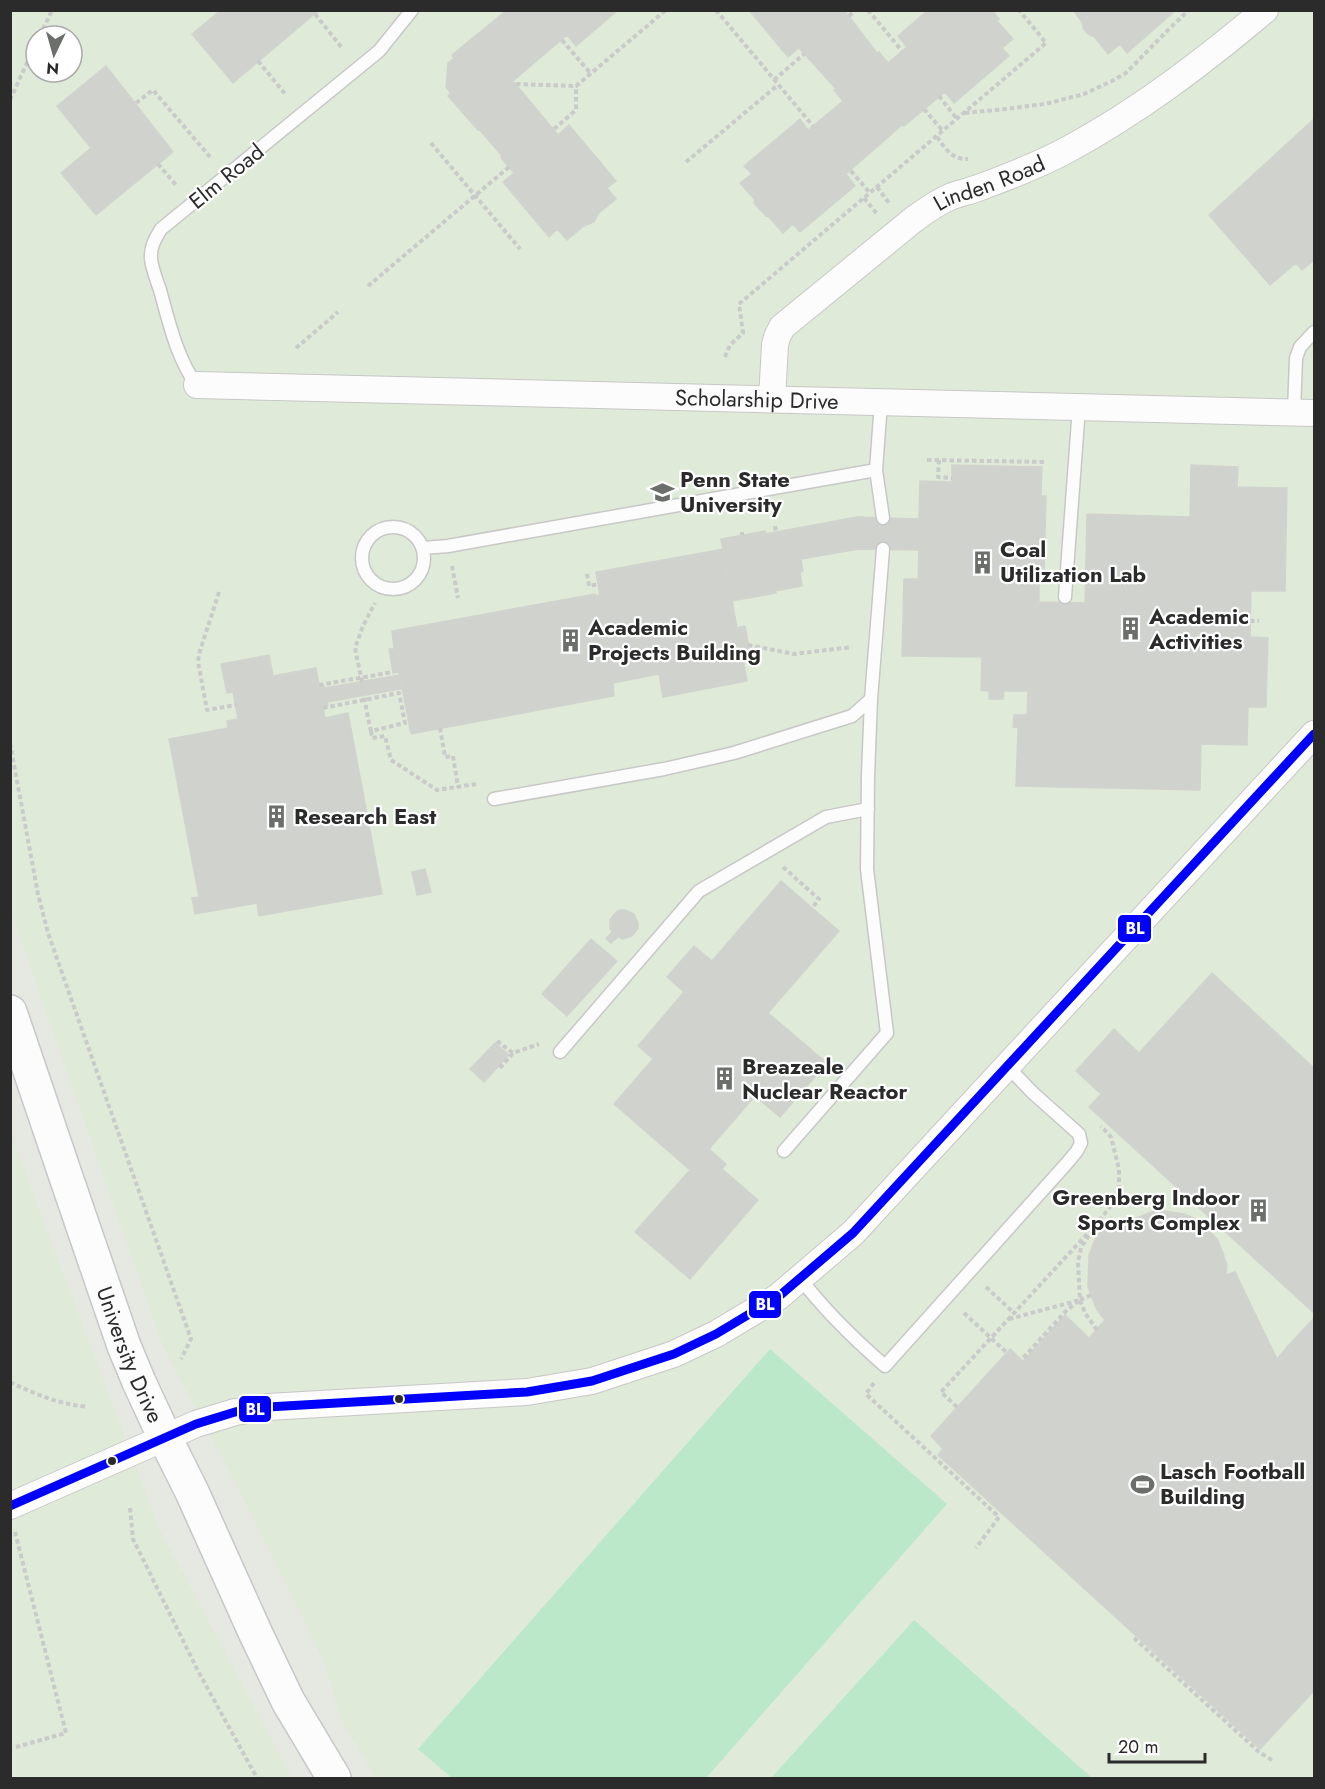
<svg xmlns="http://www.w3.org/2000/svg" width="1325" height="1789" font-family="Jost,sans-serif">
  <rect width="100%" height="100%" fill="#e5e9e2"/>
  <path fill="#dfebd8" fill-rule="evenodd" d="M10,11h1304v1767h-938l-36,-61 -14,-50 -24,-51 -57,-114 -83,-158 -151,-432zM36,36h36v36h-36z
    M10,1129l15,43 134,356 133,250h-281z"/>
  <path fill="#bce8ca" d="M770,1349l177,155 -241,274h-254l-34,-29z
    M914,1620l178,158h-321z"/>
  <path fill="#cfd2cd" stroke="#d1d4ce" stroke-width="1.5" d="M221,10h98l-86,73 -41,-49z
    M507,10h111l-42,36 -9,-11 -54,46 45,54 11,-10 47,56 -9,7 9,11 -17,14 -5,9 -10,4 -17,14 -10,-11 -8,8 -46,-55 11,-9 -13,-15 1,-2 -23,-27 -1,1 -30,-34 3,-3 -5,-6 2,-24 6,-5 -2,-3z
    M749,10h95l33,43 2,-1 9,11 19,-16 -9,-11 30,-26h64l7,9 -2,2 16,18 -11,9 7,8 -55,47 -9,-11 -41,34 -2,-1 -56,49 9,12 -55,46 -7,-8 -10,9 -16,-18 -1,1 -11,-12 -1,-2 1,-2 -15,-17 12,-9 -8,-8 56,-47 8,11 35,-29 -9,-11 2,-1 -37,-41 -11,9z
    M1073,10h103l-49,43 -7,-9 -12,10 -15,-19 -1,1 -5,-3 -4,-5 -1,-6z
    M106,66l67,86 -77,63 -35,-42 30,-25 -34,-42z
    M1314,119v141l-12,10 -6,-7 -26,22 -61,-70z
    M952,465l90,2 -1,29h5l-2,75h-5v31l-57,55 -80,-1 2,-77h14l1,-29 -60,-1 -58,10 2,12 -3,1 2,14 -27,5 1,2 -44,8 -11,-62 44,-8v3l92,-17 62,2 1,-38 32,1z
    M1191,465l47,2 -1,20 50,1 -2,103h-34l-1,46 18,1 -2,69h-18l-1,38 -46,-1 -1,46 -184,-4 2,-58 -5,-1 1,-12h13l1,-24h-24l-1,8h-14v-8l-8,-1 1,-33 57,-55 46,1 2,-89 103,3z
    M723,549l14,79 8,-2 6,32 -8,1 4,22 -84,16 -4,-23 -46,9 1,13 -203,38 -12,-62 -6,1 -4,-24h5l-2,-18 203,-37 1,2 4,-1 -4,-23z
    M269,655l4,21 43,-8 9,50 23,-5 34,181 -123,22 -2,-13 -62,11 -3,-16 7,-1 -30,-158 59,-11 -1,-7 11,-2 -5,-27 -6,1 -6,-29z
    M399,675l2,14 -74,13 1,4 -5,1 -4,-20 5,-1v2z
    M425,869l6,23 -14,3 -5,-23z
    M781,881l58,50 -71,82 59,50 -47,54 -25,-21 -46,53 17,15 -4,5 36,31 -68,79 -55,-47 55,-62 -76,-66 39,-45 -15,-13 46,-54 -17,-15 27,-31 18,15z
    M620,910h5l9,4 4,9v5l-6,8 -9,3 -5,-2 -7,6 -5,-4 6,-7 -2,-4v-8l6,-8z
    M591,939l26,22 -50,55 -25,-22z
    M1212,973l102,95v245l-225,-206 12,-13 -25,-23 38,-42 25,24z
    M495,1043l14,12 -25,27 -14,-13z
    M1157,1210l27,4 12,5 11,9 10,11 6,14 4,13 -1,9 9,-3 42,87 10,-12 27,25v319l-54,58 -322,-294 5,-6 -12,-13 79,-87 13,12 42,-46 24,23 16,-18 -8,-10 -9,-23 1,-32 5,-13 7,-14 10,-11 11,10 9,-7z
    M1314,1318v54l-27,-25z"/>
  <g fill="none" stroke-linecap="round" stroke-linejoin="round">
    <defs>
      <path id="service" d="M197,385c-19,-23 -29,-66 -37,-95 -3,-9 -8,-21 -9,-31 -1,-12 4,-20 10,-30l218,-178 33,-41
        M1294,412l2,-54 4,-11 14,-15
        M876,470l7,48
        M362 558a31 31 0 1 1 62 0a31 31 0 1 1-62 0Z
        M423,548l25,-2 428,-76 5,-68
        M1065,597l14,-190
        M494,799l170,-30 70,-16 118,-37 19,-17 12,-150
        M560,1052l139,-161 127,-74 42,-8
        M784,1151l103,-118 -20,-164 1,-93 3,-77
        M800,1278c25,33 54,61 85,88l182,-203 10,-12 4,-8 -2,-9 -46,-41 -26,-27"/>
      <g id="minor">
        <path id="s1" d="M197,385l1117,28"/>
        <path id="s2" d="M772,399l3,-54 2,-8 5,-10 131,-107c12,-9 25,-18 39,-24 9,-3 18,-5 26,-8 30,-11 61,-23 89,-38 72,-39 135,-87 198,-140"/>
        <path d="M10,1506l186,-82 39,-12 33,-5 259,-15 65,-11 82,-27 42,-20 62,-37 75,-64 461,-499"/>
      </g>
      <g id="secondary">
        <path id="s3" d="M10,1012l56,165 58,169 15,36 26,56 27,54 63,140 33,69 46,77"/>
      </g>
    </defs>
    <use href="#service" stroke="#c8c7c7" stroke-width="15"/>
    <use href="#minor" stroke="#c8c7c7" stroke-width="28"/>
    <use href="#secondary" stroke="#c8c7c7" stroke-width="36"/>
    <path stroke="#c9cac9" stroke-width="4" stroke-dasharray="4.5 3" stroke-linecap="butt" d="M716,10l97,116
      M868,10l34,41
      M315,14l27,34
      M849,16l7,-6
      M40,36l12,-26
      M562,40l29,34
      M258,61l28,34
      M774,80l30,-26
      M516,84l60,2 90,-76
      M939,96l18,23
      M10,100l26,-57
      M136,103l17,-13 57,67
      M924,109l19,22
      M965,113l41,-4 39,-5 39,-10 28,-13 14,-8 43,-44 20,-19
      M554,129l22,-19v-24
      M937,137c8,11 15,23 31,22
      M431,143l89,106
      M686,162l92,-77
      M158,164l18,21
      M851,171l19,22
      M877,187l12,16
      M864,198l13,16
      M368,286l141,-119
      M296,348l42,-36
      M725,357l5,-12 13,-12 -4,-29 307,-261 -27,-33
      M927,460l120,2
      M939,460l-1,17 14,1
      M775,526l1,6
      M742,532v3
      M452,566l6,32
      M587,574l2,12 9,-2
      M219,592l-20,62 -1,8 9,48 29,-5
      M1250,621h9
      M748,645l46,9 58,-7
      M362,682l-7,-34 8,-22 12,-23
      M319,685l74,-13
      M323,708l76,-15 6,30 -34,8c-3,-12 -5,-24 -7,-35
      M440,728l5,29 8,-1 5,31
      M371,731l1,7 13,-2 6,24 46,30 39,-6
      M10,743l28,151 10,39 143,406 -10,20
      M783,867l36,32 -7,9
      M497,1041l16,12
      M500,1068l13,-15 26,-9
      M986,1287l28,26
      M1080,1300l11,-5
      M964,1313l43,40
      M1009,1319l71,-19 -14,11 -43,47 2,1
      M1097,1330l-12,-17 -5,-13 -2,-38 3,-14 14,-23 21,-25 3,-14v-17l-8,-32 -10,-11
      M10,1382c27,13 49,22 78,25
      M874,1383l-8,11 133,123 -23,31
      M957,1407l-16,-15 148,-160
      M130,1508l3,31 65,132 59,107
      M15,1532l51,201 -50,14
      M1134,1638l125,114 13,8"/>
    <use href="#service" stroke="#fbfcfb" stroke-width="12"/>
    <use href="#minor" stroke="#fbfcfb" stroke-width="26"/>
    <use href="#secondary" stroke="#fbfcfb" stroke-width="33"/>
    <defs>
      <path id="bus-1" d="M10,1506l186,-82 39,-12 33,-5 259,-15 65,-11 82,-27 42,-20 62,-37 75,-64 461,-499"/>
    </defs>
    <use href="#bus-1" stroke="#fff" stroke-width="14"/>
    <use href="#bus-1" stroke="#00f" stroke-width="9"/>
  </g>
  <defs>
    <symbol id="university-bare" viewBox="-9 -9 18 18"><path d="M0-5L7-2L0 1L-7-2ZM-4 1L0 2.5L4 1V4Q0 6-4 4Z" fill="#6c6e6b" stroke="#fff" stroke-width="2.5" paint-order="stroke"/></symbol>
    <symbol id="building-bare" viewBox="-9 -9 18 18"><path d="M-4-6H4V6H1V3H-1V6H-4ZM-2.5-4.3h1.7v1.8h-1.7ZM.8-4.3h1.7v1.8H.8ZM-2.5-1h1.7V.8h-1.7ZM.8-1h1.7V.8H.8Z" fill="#6c6e6b" stroke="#fff" stroke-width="2.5" paint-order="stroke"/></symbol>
    <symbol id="stadium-bare" viewBox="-9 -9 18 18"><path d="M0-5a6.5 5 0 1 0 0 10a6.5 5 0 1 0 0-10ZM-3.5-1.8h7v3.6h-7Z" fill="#6c6e6b" stroke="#fff" stroke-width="2.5" paint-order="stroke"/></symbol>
  </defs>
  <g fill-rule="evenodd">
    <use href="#university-bare" x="646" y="476" width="33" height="33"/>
    <use href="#building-bare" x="966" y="546" width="33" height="33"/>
    <use href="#building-bare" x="1114" y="612" width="33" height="33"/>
    <use href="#building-bare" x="554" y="624" width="33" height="33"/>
    <use href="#building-bare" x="260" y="800" width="33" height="33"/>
    <use href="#building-bare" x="708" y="1062" width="33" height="33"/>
    <use href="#building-bare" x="1242" y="1194" width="33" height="33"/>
    <use href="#stadium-bare" x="1126" y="1468" width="33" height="33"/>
  </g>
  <g fill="#2b2b2b" stroke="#fff" stroke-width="2">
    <circle cx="399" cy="1399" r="5"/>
    <circle cx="112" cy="1461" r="5"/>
  </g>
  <g text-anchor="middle" stroke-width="4.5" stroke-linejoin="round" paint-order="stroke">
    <g font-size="22" fill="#2b2b2b" stroke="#fff">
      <text transform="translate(226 176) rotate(-39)" y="8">Elm Road</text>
      <text dy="8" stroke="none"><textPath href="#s2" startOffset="328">Linden Road</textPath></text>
      <text dy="8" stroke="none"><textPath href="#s1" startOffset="560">Scholarship Drive</textPath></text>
      <text dy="8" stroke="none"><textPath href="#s3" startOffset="363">University Drive</textPath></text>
    </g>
    <g font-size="22" font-weight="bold" fill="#2b2b2b" stroke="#fff" text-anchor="start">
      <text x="680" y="487">Penn State<tspan x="680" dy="25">University</tspan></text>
      <text x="1000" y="557">Coal<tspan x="1000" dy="25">Utilization Lab</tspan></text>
      <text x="1149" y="624">Academic<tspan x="1149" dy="25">Activities</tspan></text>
      <text x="588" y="635">Academic<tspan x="588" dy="25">Projects Building</tspan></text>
      <text x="294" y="824">Research East</text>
      <text x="742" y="1074">Breazeale<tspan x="742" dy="25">Nuclear Reactor</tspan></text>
      <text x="1240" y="1205" text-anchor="end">Greenberg Indoor<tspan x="1240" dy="25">Sports Complex</tspan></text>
      <text x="1160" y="1479">Lasch Football<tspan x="1160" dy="25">Building</tspan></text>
    </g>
  </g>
  <g stroke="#fff" stroke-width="2">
    <rect x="1117" y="914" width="35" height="29" rx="6" fill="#00f"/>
    <rect x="748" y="1290" width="34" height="29" rx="6" fill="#00f"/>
    <rect x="238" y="1395" width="34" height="28" rx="6" fill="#00f"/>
  </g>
  <g font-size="16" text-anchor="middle" font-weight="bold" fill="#fff">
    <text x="1135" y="934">BL</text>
    <text x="765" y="1310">BL</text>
    <text x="255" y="1415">BL</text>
  </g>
  <rect width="1325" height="1789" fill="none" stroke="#2b2b2b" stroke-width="24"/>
  <g transform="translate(54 54) rotate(185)"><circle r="28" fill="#ffffff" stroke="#aaaaaa" stroke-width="1.5"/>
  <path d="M0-4.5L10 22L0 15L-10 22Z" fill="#6c6e6b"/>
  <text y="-9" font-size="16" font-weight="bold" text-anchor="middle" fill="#2b2b2b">N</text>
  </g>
  <path d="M1109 1753v9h96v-9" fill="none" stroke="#2b2b2b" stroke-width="3"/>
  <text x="1118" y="1753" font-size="18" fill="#2b2b2b" stroke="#ffffff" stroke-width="4.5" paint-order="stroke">20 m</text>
</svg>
